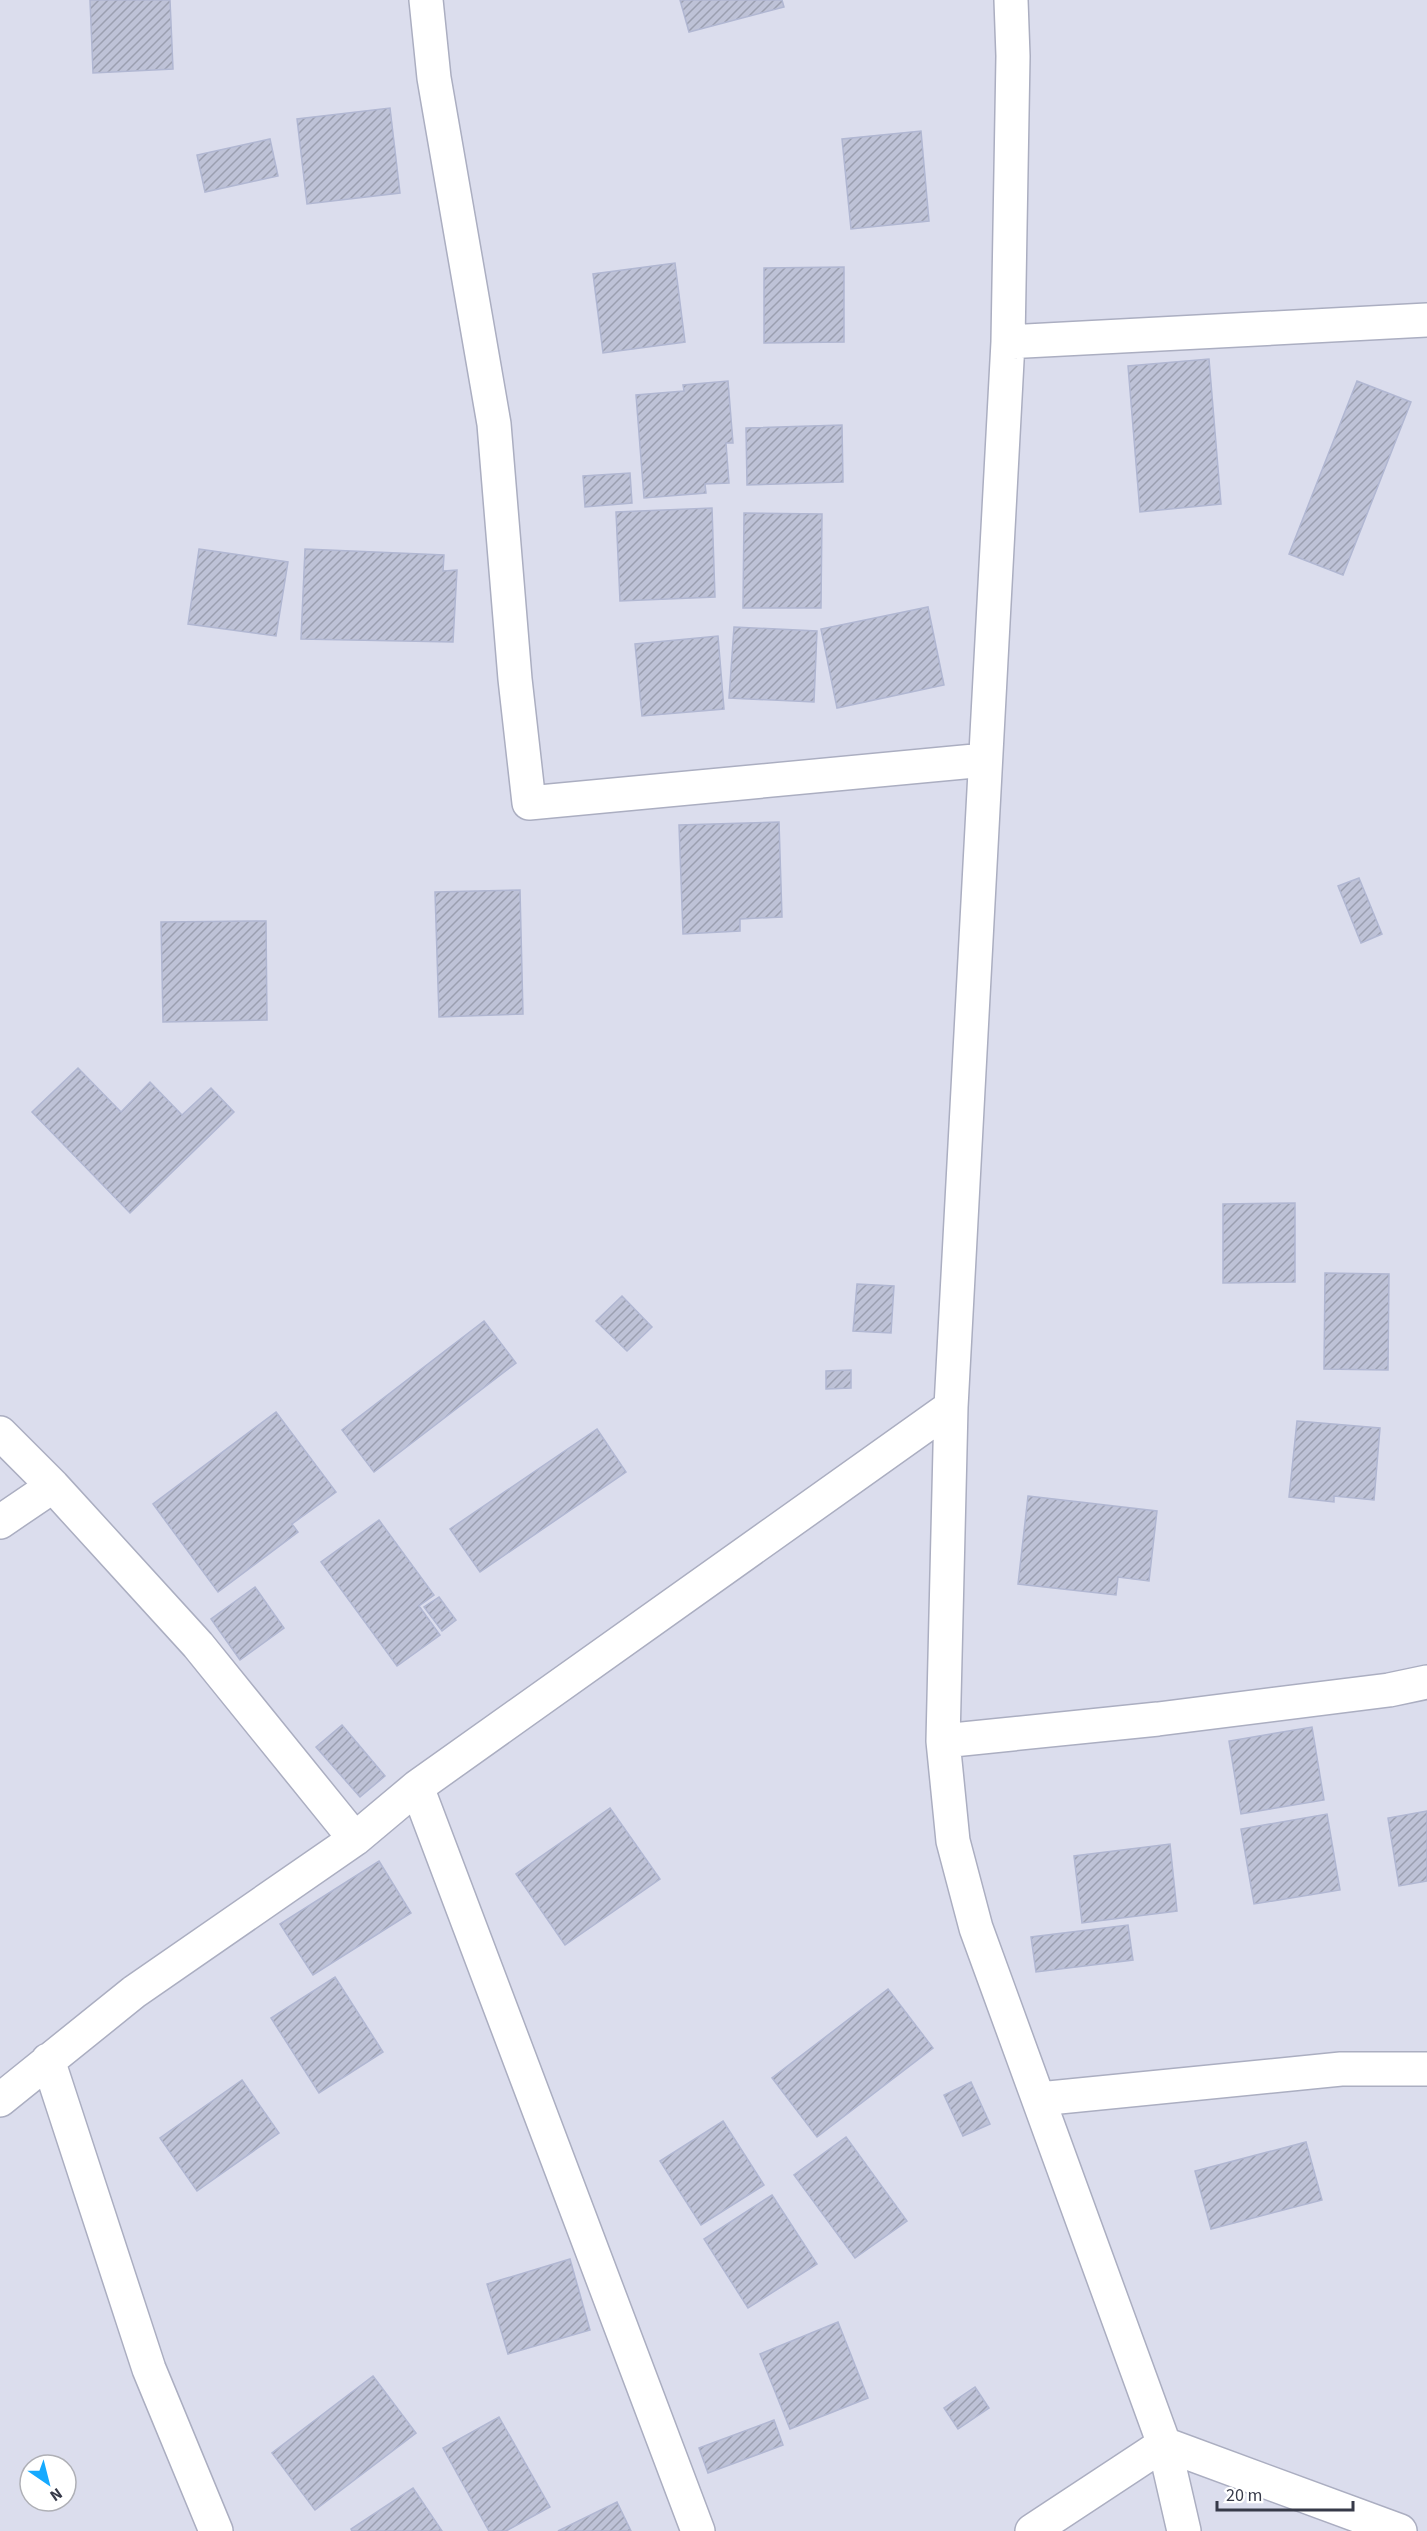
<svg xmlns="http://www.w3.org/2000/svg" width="1427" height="2531" font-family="'Source Sans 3',sans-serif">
  <defs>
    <pattern id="building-hatch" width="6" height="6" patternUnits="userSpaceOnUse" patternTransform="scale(1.5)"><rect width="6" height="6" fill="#bec2d7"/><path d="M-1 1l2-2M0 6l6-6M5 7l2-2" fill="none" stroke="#9b9fb0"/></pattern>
  </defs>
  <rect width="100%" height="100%" fill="#e9eaf5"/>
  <path fill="#dbdded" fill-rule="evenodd" d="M0,0h1427v2531h-1427zM30,2465h36v36h-36z"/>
  <path fill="url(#building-hatch)" stroke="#b1b7d2" stroke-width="1.5" d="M90,0h80l3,69 -80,4z
    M680,0h102l2,7 -95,25z
    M390,108l10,85 -93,11 -10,-85z
    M921,131l8,90 -78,8 -9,-90z
    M270,139l8,37 -73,16 -8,-37z
    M675,263l10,79 -82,11 -10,-79z
    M844,267v75l-80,1v-75z
    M1209,359l12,145 -81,8 -12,-146z
    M728,381l5,62h-7l3,40 -24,1 1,9 -62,5 -8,-103 48,-4 -1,-6z
    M1357,381l54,21 -68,173 -54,-21z
    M842,425l1,57 -96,3 -1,-57z
    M630,473l2,30 -47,4 -2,-31z
    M712,508l3,89 -95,4 -4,-89z
    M744,513l78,1 -1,94h-78z
    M199,549l89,13 -12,74 -88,-12z
    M305,549l139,6 -1,16 14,-1 -4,72 -152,-3z
    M928,607l16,78 -107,23 -16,-79z
    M734,627l83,4 -3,71 -85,-4z
    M718,636l6,73 -82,7 -7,-72z
    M779,822l3,95 -42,2v12l-57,3 -4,-109z
    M1359,878l23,56 -21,9 -23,-57z
    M520,890l3,124 -84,3 -4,-125z
    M266,921l1,99 -104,2 -2,-100z
    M78,1068l43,44 29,-30 32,33 29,-27 23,24 -104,101 -98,-101z
    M1295,1203v79l-72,1v-79z
    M1325,1273l64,1 -1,96 -64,-1z
    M857,1284l37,2 -3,47 -38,-2z
    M622,1296l30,31 -25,24 -31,-30z
    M484,1321l32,42 -142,109 -32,-42z
    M851,1370v18l-25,1v-18z
    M276,1412l60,80 -44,32 6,8 -80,60 -65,-88z
    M1297,1421l83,7 -6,72 -40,-4v6l-45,-5z
    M597,1429l29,43 -146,100 -30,-43z
    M1028,1496l129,15 -8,70 -31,-4 -2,18 -98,-11z
    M379,1520l55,75 -15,11 21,29 -43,31 -76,-104z
    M255,1587l29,41 -44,32 -29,-41z
    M439,1597l17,23 -14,11 -18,-24z
    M342,1725l43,51 -25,21 -44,-50z
    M1312,1727l12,73 -83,14 -12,-73z
    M610,1808l50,71 -95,66 -49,-71z
    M1427,1811v70l-28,5 -11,-68z
    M1327,1814l13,76 -86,14 -13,-75z
    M1170,1844l7,67 -95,12 -8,-67z
    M379,1861l32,52 -98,62 -33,-51z
    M1128,1925l5,35 -97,12 -5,-35z
    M335,1977l48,75 -64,41 -48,-75z
    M888,1989l45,59 -116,89 -45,-59z
    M242,2080l37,53 -82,58 -37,-53z
    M971,2082l19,42 -27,12 -19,-41z
    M723,2121l41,64 -63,40 -41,-64z
    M846,2137l61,84 -52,37 -61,-83z
    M1306,2142l16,58 -111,29 -16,-58z
    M772,2195l45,69 -69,44 -44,-69z
    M570,2259l20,71 -82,24 -21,-70z
    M838,2322l30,76 -78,31 -30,-75z
    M373,2376l43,57 -101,77 -43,-57z
    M975,2387l14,21 -31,21 -14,-21z
    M499,2417l51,90 -44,24h-17l-46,-83z
    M774,2420l9,25 -75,28 -9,-25z
    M413,2488l29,43h-90l-1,-2z
    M617,2502l14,29h-73z"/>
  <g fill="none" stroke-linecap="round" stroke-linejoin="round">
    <defs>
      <path id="minor" d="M426,0l8,78 60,346 21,255 14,124 456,-43
        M1011,0l2,56 -5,286 -57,1065 -8,334 10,100 23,87 188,516 20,87
        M1008,342l419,-22
        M0,1433l53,53 145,159 157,194
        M0,1522l53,-36
        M943,1741l215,-22 231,-29 38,-8
        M417,1787l281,744
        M48,2060l101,309 67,162
        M1039,2099l302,-30h86
        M0,2100l134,-108 221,-153 62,-52 534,-380
        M1032,2531l132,-87 236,87"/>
    </defs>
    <use href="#minor" stroke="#abaec1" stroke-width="36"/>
    <use href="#minor" stroke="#fff" stroke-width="33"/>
  </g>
  <g transform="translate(48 2483) rotate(145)"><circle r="28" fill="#ffffff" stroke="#afb0b6" stroke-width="1.5"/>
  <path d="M0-4.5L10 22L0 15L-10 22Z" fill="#16aaff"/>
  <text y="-9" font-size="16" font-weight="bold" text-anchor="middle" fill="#373a49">N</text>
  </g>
  <path d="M1217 2501v9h136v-9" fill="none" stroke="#373a49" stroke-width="3"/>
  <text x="1226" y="2501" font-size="18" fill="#373a49" stroke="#ffffff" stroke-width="4.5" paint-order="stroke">20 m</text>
</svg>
